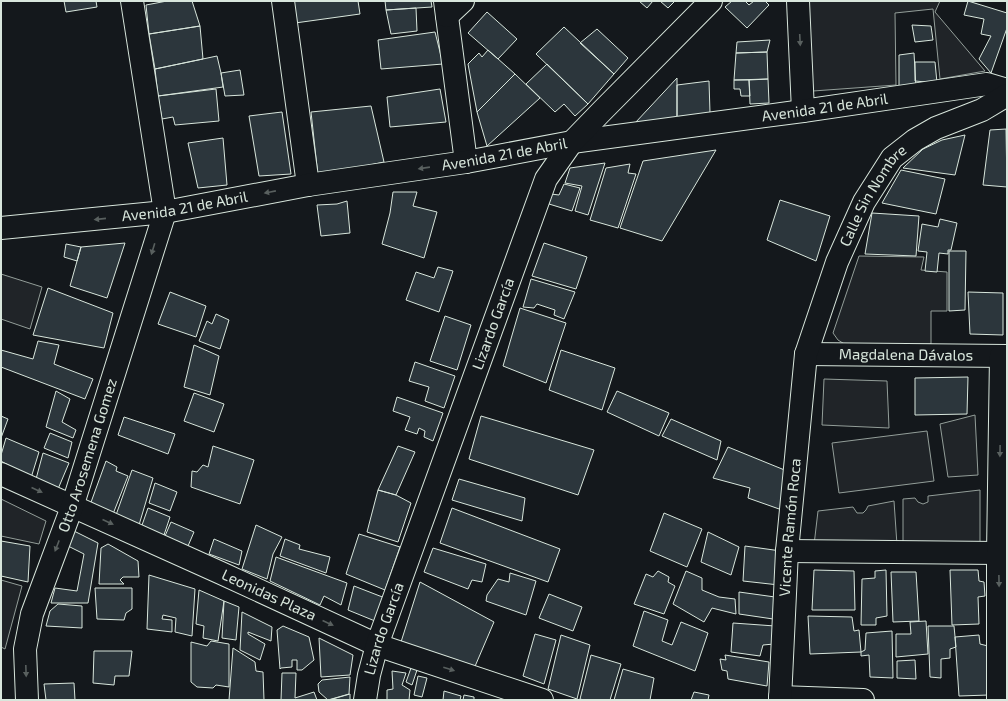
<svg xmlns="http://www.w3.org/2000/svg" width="1008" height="701" font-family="'Exo 2',sans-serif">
  <rect width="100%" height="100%" fill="#14181c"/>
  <path fill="#202428" stroke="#939e99" d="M807,1h133l-5,11 50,59 -45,8 -7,-70 -38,4 1,72 -83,6z
    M859,256l65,1 -3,13 26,2v39h-16v33l-85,1 -8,-5 -5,-7z
    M1,274l41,13 -12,42 -29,-10z
    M824,379l63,2 2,47 -67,-3z
    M975,415l3,60 -30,2 -8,-53z
    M927,431l7,50 -95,12 -7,-50z
    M980,490v55l-77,-1v-45l12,-1 3,4 5,2 5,-2v-6z
    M1,499l45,22 -7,23 -38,-8z
    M894,501l3,44h-83l4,-34 35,-4 4,6h6l3,-3 2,-4z
    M1,580l21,6 -17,63 -4,-2z"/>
  <path fill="#2c363c" stroke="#d8e6dc" d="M64,1h32l1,6 -31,5z
    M167,1h25l8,25 -51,8 -3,-29z
    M292,1h66l2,13 -65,9z
    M385,1h46l1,6 -46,3z
    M639,1h14l-6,7z
    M660,1h15l-7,7z
    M732,1h13l4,4 5,-4h11l4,4 -22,23 -22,-21z
    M968,1l39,12v15l-16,45 -12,-14 12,-23 -10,-2 3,-15 -20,-4z
    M416,8l1,23 -26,3 -5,-24z
    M487,12l30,27 -19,20 -30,-26z
    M912,25l19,1 2,14 -18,2z
    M200,26l3,33 -48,10 -6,-35z
    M564,27l50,47 -26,30 -52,-50z
    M597,29l31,29 -14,16 -34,-31z
    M435,32l8,32 -62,5 -3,-29z
    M770,40l-3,12 -31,1 1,-11z
    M488,50l27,24 -38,38 -9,-48 11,-11 3,4z
    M767,52l1,27 -34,1 2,-27z
    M914,53l2,35 -17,-1v-32z
    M217,56l4,17 2,14 -65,9 -3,-27z
    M915,62h20l2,21 -22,-2z
    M547,64l41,40 -13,12 -11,-12 -9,8 -29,-28z
    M240,70l4,25 -19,1 -4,-23z
    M515,74l25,24 -53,48 -10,-34z
    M677,78v39l-42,6z
    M768,79l1,24 -19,1 -1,-24z
    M734,80h15l1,16h-9l-1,-7h-6z
    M709,81l1,32 -33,4v-32z
    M216,89l3,32 -44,4 -2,-8 -11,2 -4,-23z
    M440,89l6,33 -56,5 -3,-30z
    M371,106l13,56 -66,14 -7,-64z
    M282,112l9,62 -32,2 -10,-60z
    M1006,129l1,58 -24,-2 7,-55z
    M965,135l-10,40 -52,-7 20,-19 19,-9z
    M223,138l4,47 -29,3 -10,-45z
    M716,150l-54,91 -42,-13 23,-67z
    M605,163l-17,52 -13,-4 7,-25 -17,-3 5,-15z
    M630,164l-2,9 8,1 -18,54 -28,-8 16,-52z
    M901,170l44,9 -9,35 -54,-11z
    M564,184l16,4 -8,23 -23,-7 2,-10 8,1z
    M393,192h24l-4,14 24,6 -13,46 -42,-14 8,-31z
    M780,200l50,16 -14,45 -49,-21z
    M347,201l3,32 -29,3 -4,-31 20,-1z
    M872,213l47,3 -3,40 -51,-2z
    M940,219l17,4 -6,27h-3v4l-9,-1 -2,19 -12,-1 2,-19 -9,-1 4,-27 16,3z
    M125,243l-18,55 -37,-12 11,-39z
    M544,243l43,14 -11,32 -44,-13z
    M66,244l15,3 -4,14 -13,-4z
    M949,251h17l-1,59 -16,1z
    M438,267l15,4 -14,41 -33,-12 10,-28 18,6z
    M531,279l44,13 -11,27 -10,-4 1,-5 -18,-6 -3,4 -11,-1z
    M48,288l65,25 -9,35 -71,-13z
    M170,292l36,14 -10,31 -38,-13z
    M968,292l35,1v42l-33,-1z
    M520,308l46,15 -20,60 -43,-17z
    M216,314l13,6 -9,29 -21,-8 8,-20 5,3z
    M445,316l26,9 -14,45 -27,-9z
    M38,341l21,4 -5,19 39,15 -8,20 -84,-32v-17l32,9z
    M194,345l25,11 -9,39 -26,-8z
    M561,350l54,18 -13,42 -53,-20z
    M415,362l40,14 -11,32 -19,-7 4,-14 -20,-6z
    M968,377l-1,37 -52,1v-37z
    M56,391l14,8 -8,23 14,8 -3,8 -27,-11z
    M617,391l52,22 -10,23 -52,-24z
    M194,393l30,11 -10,28 -30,-11z
    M397,397l46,16 -10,28 -9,-4 1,-6 -6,-3 -2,6 -12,-4 5,-13 -17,-6z
    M1,416l7,3 -7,19z
    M481,416l113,34 -16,45 -109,-36z
    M124,417l51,17 -7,20 -50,-19z
    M671,419l50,22 -4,19 -55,-24z
    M50,433l22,9 -4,16 -24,-10z
    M6,438l33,14 -8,26 -30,-17v-6z
    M213,446l41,14 -14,44 -49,-17 1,-16 5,1 6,-7 5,2z
    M398,446l17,6 -19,43 -18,-5z
    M728,447l59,24 -5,39 -34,-12 2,-10 -37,-10z
    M43,453l26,10 -11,26 -22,-10z
    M106,461l11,6 -1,4 12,5 -15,38 -23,-9z
    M132,470l21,8 -14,47 -23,-10z
    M459,479l66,19 -3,23 -70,-21z
    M155,483l22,9 -7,19 -21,-8z
    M378,490l18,5 15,8 -13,39 -31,-10z
    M148,508l22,9 -7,21 -22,-10z
    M452,508l108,41 -12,33 -108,-39z
    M664,513l38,16 -15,38 -37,-16z
    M171,522l23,10 -6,14 -23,-10z
    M256,525l26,12 -9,17 -6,25 -25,-10z
    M72,530l26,13 -10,60h-37l4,-15 22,3 7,-37 -16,-8z
    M708,532l31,15 -8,28 -30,-13z
    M359,534l41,13 -15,43 -39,-16z
    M214,539l28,12 -3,14 -30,-11z
    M285,539l15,6 -1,4 31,8 -4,16 -46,-17z
    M1,541l29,5 -2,36 -27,-6z
    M108,544l30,17 1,16h-16l-3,3 4,4h-25l2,-36z
    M745,546l36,5 -2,34 -36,-4z
    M433,548l53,16 -4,18 -10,-2 -4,9 -44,-17z
    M276,557l71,26 -6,22 -17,-9 -4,9 -50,-24z
    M814,570l40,1 1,39h-43z
    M886,570l1,46 -11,2v7h-15l1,-46 13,-1v-7z
    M950,570h28l1,11 5,1 1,14 -7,1 1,27 -27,1z
    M658,571l11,6 -1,5 7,4 -11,28 -30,-10 12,-30 7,3z
    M686,571l16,7v12l17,7 16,2 1,15 -24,-6 -8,14 -31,-18z
    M891,572h25l3,49 -26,1z
    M510,573l26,8 -10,34 -40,-14 1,-6 11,-16 11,3z
    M149,575l46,14 -3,47 -17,-4 1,-14 -13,-3 -1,4 10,1v12l-25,-3z
    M420,582l74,40 -21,49 -72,-29z
    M354,586l31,12 -10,23 -27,-11z
    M95,588h37v21l-6,4 -2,7 -27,-1z
    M199,590l25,11 -6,40 -15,-3 1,-12 -8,-2z
    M739,592l36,5 5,23 -41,-6z
    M549,594l33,13 -9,24 -34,-13z
    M224,601l15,6 -3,33 -14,-2z
    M58,604l24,2v22l-36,-2 4,-15z
    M644,611l24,9 -6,21 10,4 9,-23 27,11 -13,38 -62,-25z
    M242,612l30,15 -1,14 -23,-9v2l17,10 -5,16 -20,-10z
    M808,616l44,1 2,14 5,-1 2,22 -51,2z
    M926,621l2,33 -32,3v-23h15l-1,-12z
    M733,623l42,3 -1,18 -11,1 -3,11 -29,-4z
    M283,626l26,11 5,23 -12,10h-5v-10h-5v7l-11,1 -1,1 -3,-39z
    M928,626h26l2,21 -6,2v9l-9,1v19l-11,-1z
    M892,631l1,47 -23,-1 -1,-22 -8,1v-4l4,-2 1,-17z
    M535,634l21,6 -12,44 -21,-8z
    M561,635l29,10 -13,54 -29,-10z
    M979,635l1,9 8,2 1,49 -30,1 -4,-59z
    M319,638l34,17 -3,20 -29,2z
    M211,641l18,3v43l-13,-2 -3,3 -16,-1 -6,-5v-40l16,4z
    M233,648l22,14 1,9 7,1 1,28h-35z
    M94,651h38l-3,25h-14l-1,9 -21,-2z
    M591,655l30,9 -11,36h-26l-4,-1z
    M725,655l44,7 -2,24 -39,-7 -1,-8 -5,-1 -2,-11 6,1z
    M915,660l1,19 -19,-1v-17z
    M411,668l6,2 -5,15 -6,-3z
    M623,669l31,9 -4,22h-36z
    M392,671l14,2 -4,12 8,5 -1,10h-22v-10l6,-1z
    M282,673h14l-1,25 19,-6 3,8h-36z
    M418,676l9,2 -5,19 -8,-2z
    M350,677l-1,17 -21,6 -9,-8 -1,-8 4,-4z
    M74,683l1,17h-29l-2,-16z
    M444,691l17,5 -1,4h-17z
    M694,692l15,3 -1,5h-17z
    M350,694v6h-22h1z
    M464,695l10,2v3h-11z"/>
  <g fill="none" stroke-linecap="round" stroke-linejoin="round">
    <defs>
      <g id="minor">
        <path d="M283,1l25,184"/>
        <path d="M445,1l21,161"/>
        <path d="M798,1l5,110"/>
        <path d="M447,16l16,-15"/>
        <path id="s1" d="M1,228l164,-16 143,-27 158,-23 106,-20 231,-31 184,-27 20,6"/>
        <path id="s2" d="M806,354l201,2"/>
        <path id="s3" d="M1,474l220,99 156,72 165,55"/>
        <path d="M787,551l211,2"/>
        <path d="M780,697l83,3"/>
        <path id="s4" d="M27,700l-2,-51 7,-35 40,-107 93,-295 -33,-211"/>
        <path id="s5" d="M365,700l4,-25 8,-30 169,-466 26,-37 30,-31 109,-110"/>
        <path id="s6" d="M780,700l7,-149 19,-197 31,-92 27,-60 28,-44 23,-18 21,-12 46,-18 25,-15"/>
        <path d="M998,700v-147l3,-197"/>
      </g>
    </defs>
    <use href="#minor" stroke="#d8e6dc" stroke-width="24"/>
    <use href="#minor" stroke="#14181c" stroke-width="22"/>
  </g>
  <defs><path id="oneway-solid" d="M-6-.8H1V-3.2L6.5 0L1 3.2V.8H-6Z"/></defs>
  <g fill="#59605f">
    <use href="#oneway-solid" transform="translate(800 40) rotate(87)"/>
    <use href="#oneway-solid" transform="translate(424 168) rotate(172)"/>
    <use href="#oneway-solid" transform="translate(270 192) rotate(169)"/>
    <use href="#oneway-solid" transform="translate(100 219) rotate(174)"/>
    <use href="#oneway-solid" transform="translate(153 249) rotate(107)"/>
    <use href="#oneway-solid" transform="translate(1000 451) rotate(91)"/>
    <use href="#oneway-solid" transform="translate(37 490) rotate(24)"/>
    <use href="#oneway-solid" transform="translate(108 522) rotate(24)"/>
    <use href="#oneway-solid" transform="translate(57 546) rotate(111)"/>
    <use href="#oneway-solid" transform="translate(999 581) rotate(89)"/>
    <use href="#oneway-solid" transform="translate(328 623) rotate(25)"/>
    <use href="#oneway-solid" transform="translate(449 669) rotate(18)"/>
    <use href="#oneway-solid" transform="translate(26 671) rotate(88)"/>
  </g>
  <g text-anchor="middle" stroke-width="3" stroke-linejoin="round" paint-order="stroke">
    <g font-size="15" fill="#d8e6dc" stroke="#14181c">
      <text dy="5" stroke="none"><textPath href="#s1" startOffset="833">Avenida 21 de Abril</textPath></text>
      <text dy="5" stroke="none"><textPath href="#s1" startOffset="509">Avenida 21 de Abril</textPath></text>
      <text dy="5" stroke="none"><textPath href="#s6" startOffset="520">Calle Sin Nombre</textPath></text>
      <text dy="5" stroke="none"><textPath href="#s1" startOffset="185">Avenida 21 de Abril</textPath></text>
      <text dy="5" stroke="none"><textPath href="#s5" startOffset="398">Lizardo García</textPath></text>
      <text dy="5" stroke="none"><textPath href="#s2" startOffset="100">Magdalena Dávalos</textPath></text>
      <text dy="5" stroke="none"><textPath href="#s4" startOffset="255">Otto Arosemena Gomez</textPath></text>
      <text dy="5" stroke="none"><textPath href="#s6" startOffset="173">Vicente Ramón Roca</textPath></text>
      <text dy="5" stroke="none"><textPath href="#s3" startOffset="294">Leonidas Plaza</textPath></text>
      <text dy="5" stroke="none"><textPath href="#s5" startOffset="74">Lizardo García</textPath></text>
    </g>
  </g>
  <rect width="1008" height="701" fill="none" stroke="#d8e6dc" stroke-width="4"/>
</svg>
